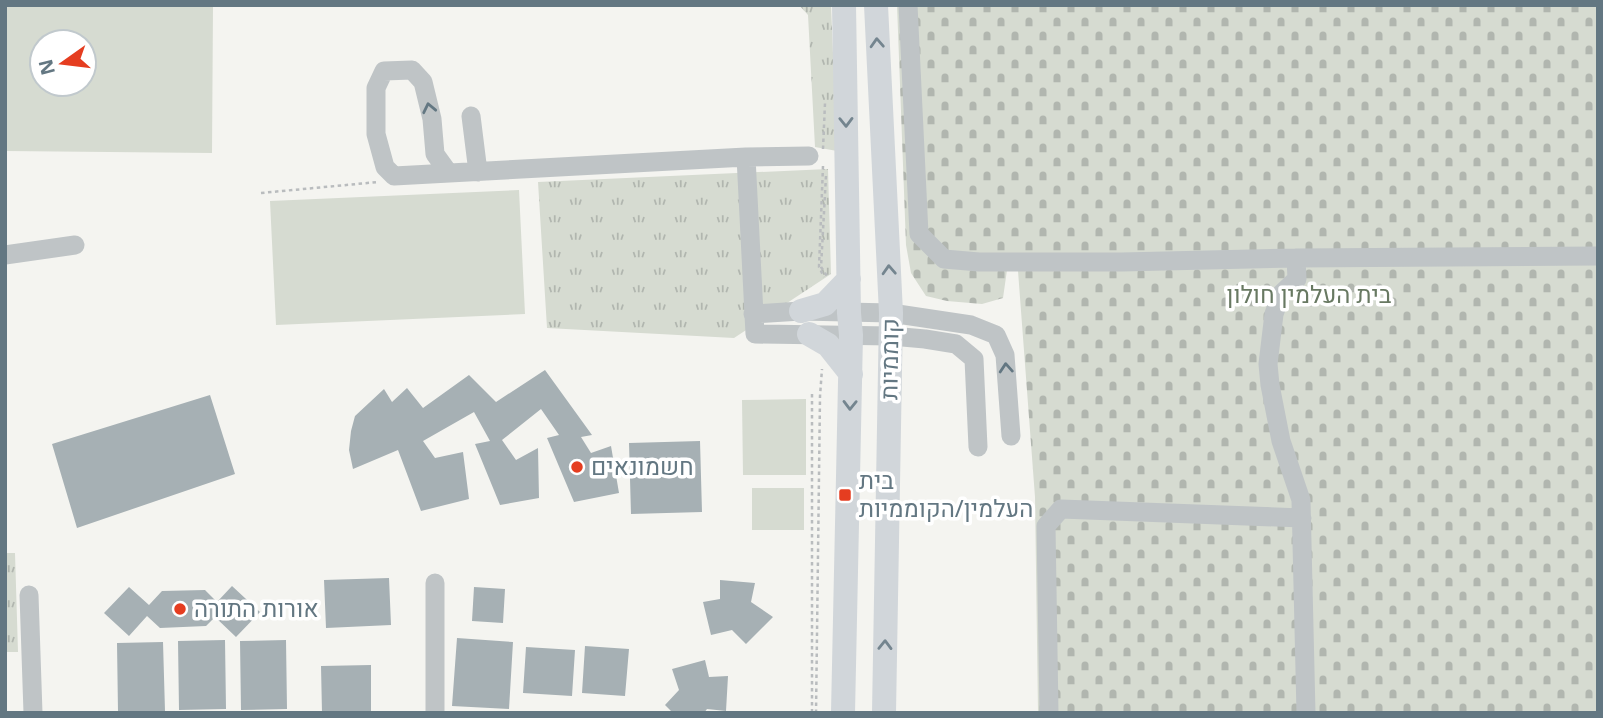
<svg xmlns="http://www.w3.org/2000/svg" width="1603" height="718" font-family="'Noto Sans',Heebo,sans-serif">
  <defs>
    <pattern id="grass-tufts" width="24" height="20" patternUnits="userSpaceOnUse" patternTransform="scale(1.75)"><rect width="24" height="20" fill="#d6dbd1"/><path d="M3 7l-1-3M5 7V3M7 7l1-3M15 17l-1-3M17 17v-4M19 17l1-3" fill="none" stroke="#b1b6af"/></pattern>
    <pattern id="cemetery-stones" width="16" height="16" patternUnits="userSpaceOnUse" patternTransform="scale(1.75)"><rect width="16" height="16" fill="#d6dbd1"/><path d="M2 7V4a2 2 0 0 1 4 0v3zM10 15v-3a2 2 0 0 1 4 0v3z" fill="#b1b6af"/></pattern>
  </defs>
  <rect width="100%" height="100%" fill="#f4f4f0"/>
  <path fill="url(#grass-tufts)" d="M799,5h32l6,146 -22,-4 -7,-132z
    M828,169l3,105 -97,64 -187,-10 -9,-146z
    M5,553h10l3,99h-13z"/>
  <path fill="url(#cemetery-stones)" d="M897,5h701v708h-560l-3,-216 -17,-226 -11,-1 -4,28 -21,6 -35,-3 -21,-5 -15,-23 -5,-28z"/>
  <path fill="#d6dbd1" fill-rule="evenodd" d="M5,5l208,1 -1,147 -207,-2zM42,42h42v42h-42z
    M519,190l6,124 -249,11 -6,-124z
    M806,399v76h-63l-1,-75z
    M752,488h52v42h-52z"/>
  <path fill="#a6b0b4" d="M545,370l47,65 -11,2 10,16 20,-7 8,47 -45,9 -27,-64 12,-3 -18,-26 -39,31 14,20 22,-12 1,50 -39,7 -25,-61 15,-3 -16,-29 -51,29 12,17 28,-6 6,47 -48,12 -23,-61 -45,19 -4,-19 2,-19 4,-15 29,-27 8,13 15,-14 16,20 46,-33 27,27z
    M210,395l25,79 -158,54 -25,-84z
    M700,441l2,71 -71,2 -2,-71z
    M389,578l2,47 -65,3 -2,-48z
    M720,580l35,3 -4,19 22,15 -27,27 -14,-14 -21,5 -8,-33 17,-3z
    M232,586l28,26 -24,25 -21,-20 -9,9 -46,2 -13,-12 -18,20 -25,-23 25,-26 20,18 13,-14 43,-1 12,12z
    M474,587l31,2 -2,34 -31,-2z
    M457,638l56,4 -4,67 -57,-3z
    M225,640l1,69 -47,1 -1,-69z
    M286,640l1,69 -46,1 -1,-69z
    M163,642l2,69 -47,1 -1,-69z
    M585,646l44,3 -4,47 -43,-3z
    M526,647l49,3 -3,46 -49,-3z
    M705,660l4,17 19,-1 -2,35 -19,-2 -3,4h-31l-8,-8 14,-15 -7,-21z
    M371,665v48h-49l-1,-47z"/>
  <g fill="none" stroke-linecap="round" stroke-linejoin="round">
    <path stroke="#b9bcbe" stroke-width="2.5" stroke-dasharray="3.5 3.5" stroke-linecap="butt" d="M823,149l2,-46
      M823,166l-4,101 5,10
      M826,176l-5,91 6,9
      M261,193l117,-11
      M812,394v319
      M816,713l4,-317 2,-27"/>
    <path stroke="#bfc4c6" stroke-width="19" d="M908,5l11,229 25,25 35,3h143l174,-4 302,-2
      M471,116l7,56
      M746,157l9,177 136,2 34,3 31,5 18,15 4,88
      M448,172l-13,-18 -3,-35 -9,-37 -11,-12 -28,1 -8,17v46l9,33 9,9 352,-19 63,-1
      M5,255l70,-10
      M1296,258l1,21 -16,15 -7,20 -6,50 2,21 11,56 20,59 5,213
      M753,314l48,-3 90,2 80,12 25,10 9,20 6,81
      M435,583v130
      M29,595l4,118
      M1049,713l-3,-187 15,-17 241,9"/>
    <path stroke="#d1d6da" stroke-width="24" d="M876,5l15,308 -7,400
      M801,311l24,-7 24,-25
      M809,334l19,11 23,29
      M843,713l8,-378 -2,-22 -5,-308"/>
  </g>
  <defs><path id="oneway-chevron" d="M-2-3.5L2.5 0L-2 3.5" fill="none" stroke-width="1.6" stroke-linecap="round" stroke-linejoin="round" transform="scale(1.75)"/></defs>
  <g stroke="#74858f">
    <use href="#oneway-chevron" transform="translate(877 43) rotate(-93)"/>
    <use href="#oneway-chevron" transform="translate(846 122) rotate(89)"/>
    <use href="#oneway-chevron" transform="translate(889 270) rotate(-93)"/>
    <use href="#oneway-chevron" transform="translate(850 405) rotate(91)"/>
    <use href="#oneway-chevron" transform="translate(885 645) rotate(-89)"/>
  </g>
  <g stroke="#637782">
    <use href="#oneway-chevron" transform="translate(429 108) rotate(-102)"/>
    <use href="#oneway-chevron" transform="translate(1006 368) rotate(-94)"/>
  </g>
  <g fill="#e53d20" stroke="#fff" stroke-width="2.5">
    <circle cx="577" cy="467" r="7"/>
    <rect x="838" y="488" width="14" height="14" rx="3.5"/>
    <circle cx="180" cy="609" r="7"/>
  </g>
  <g text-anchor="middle" stroke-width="7" stroke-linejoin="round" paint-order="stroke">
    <g font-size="24" fill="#687962" stroke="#fff">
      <text x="1309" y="303">בית העלמין חולון</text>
    </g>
    <g font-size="24" fill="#637782" stroke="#fff">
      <text transform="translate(890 359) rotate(-89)" y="8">קוממיות</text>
    </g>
    <g font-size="24" fill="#637782" stroke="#fff" text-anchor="start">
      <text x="591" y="475">חשמונאים</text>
      <text x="859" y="489">בית<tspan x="859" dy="28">העלמין/הקוממיות</tspan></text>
      <text x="194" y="617">אורות התורה</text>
    </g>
  </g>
  <rect width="1603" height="718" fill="none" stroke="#637782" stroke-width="14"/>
  <g transform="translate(63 63) rotate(256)"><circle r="33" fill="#ffffff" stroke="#c1c9cd" stroke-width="2"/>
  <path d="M0-5L12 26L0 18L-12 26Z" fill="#e53d20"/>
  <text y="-10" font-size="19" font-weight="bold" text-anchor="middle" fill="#637782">N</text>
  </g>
</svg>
